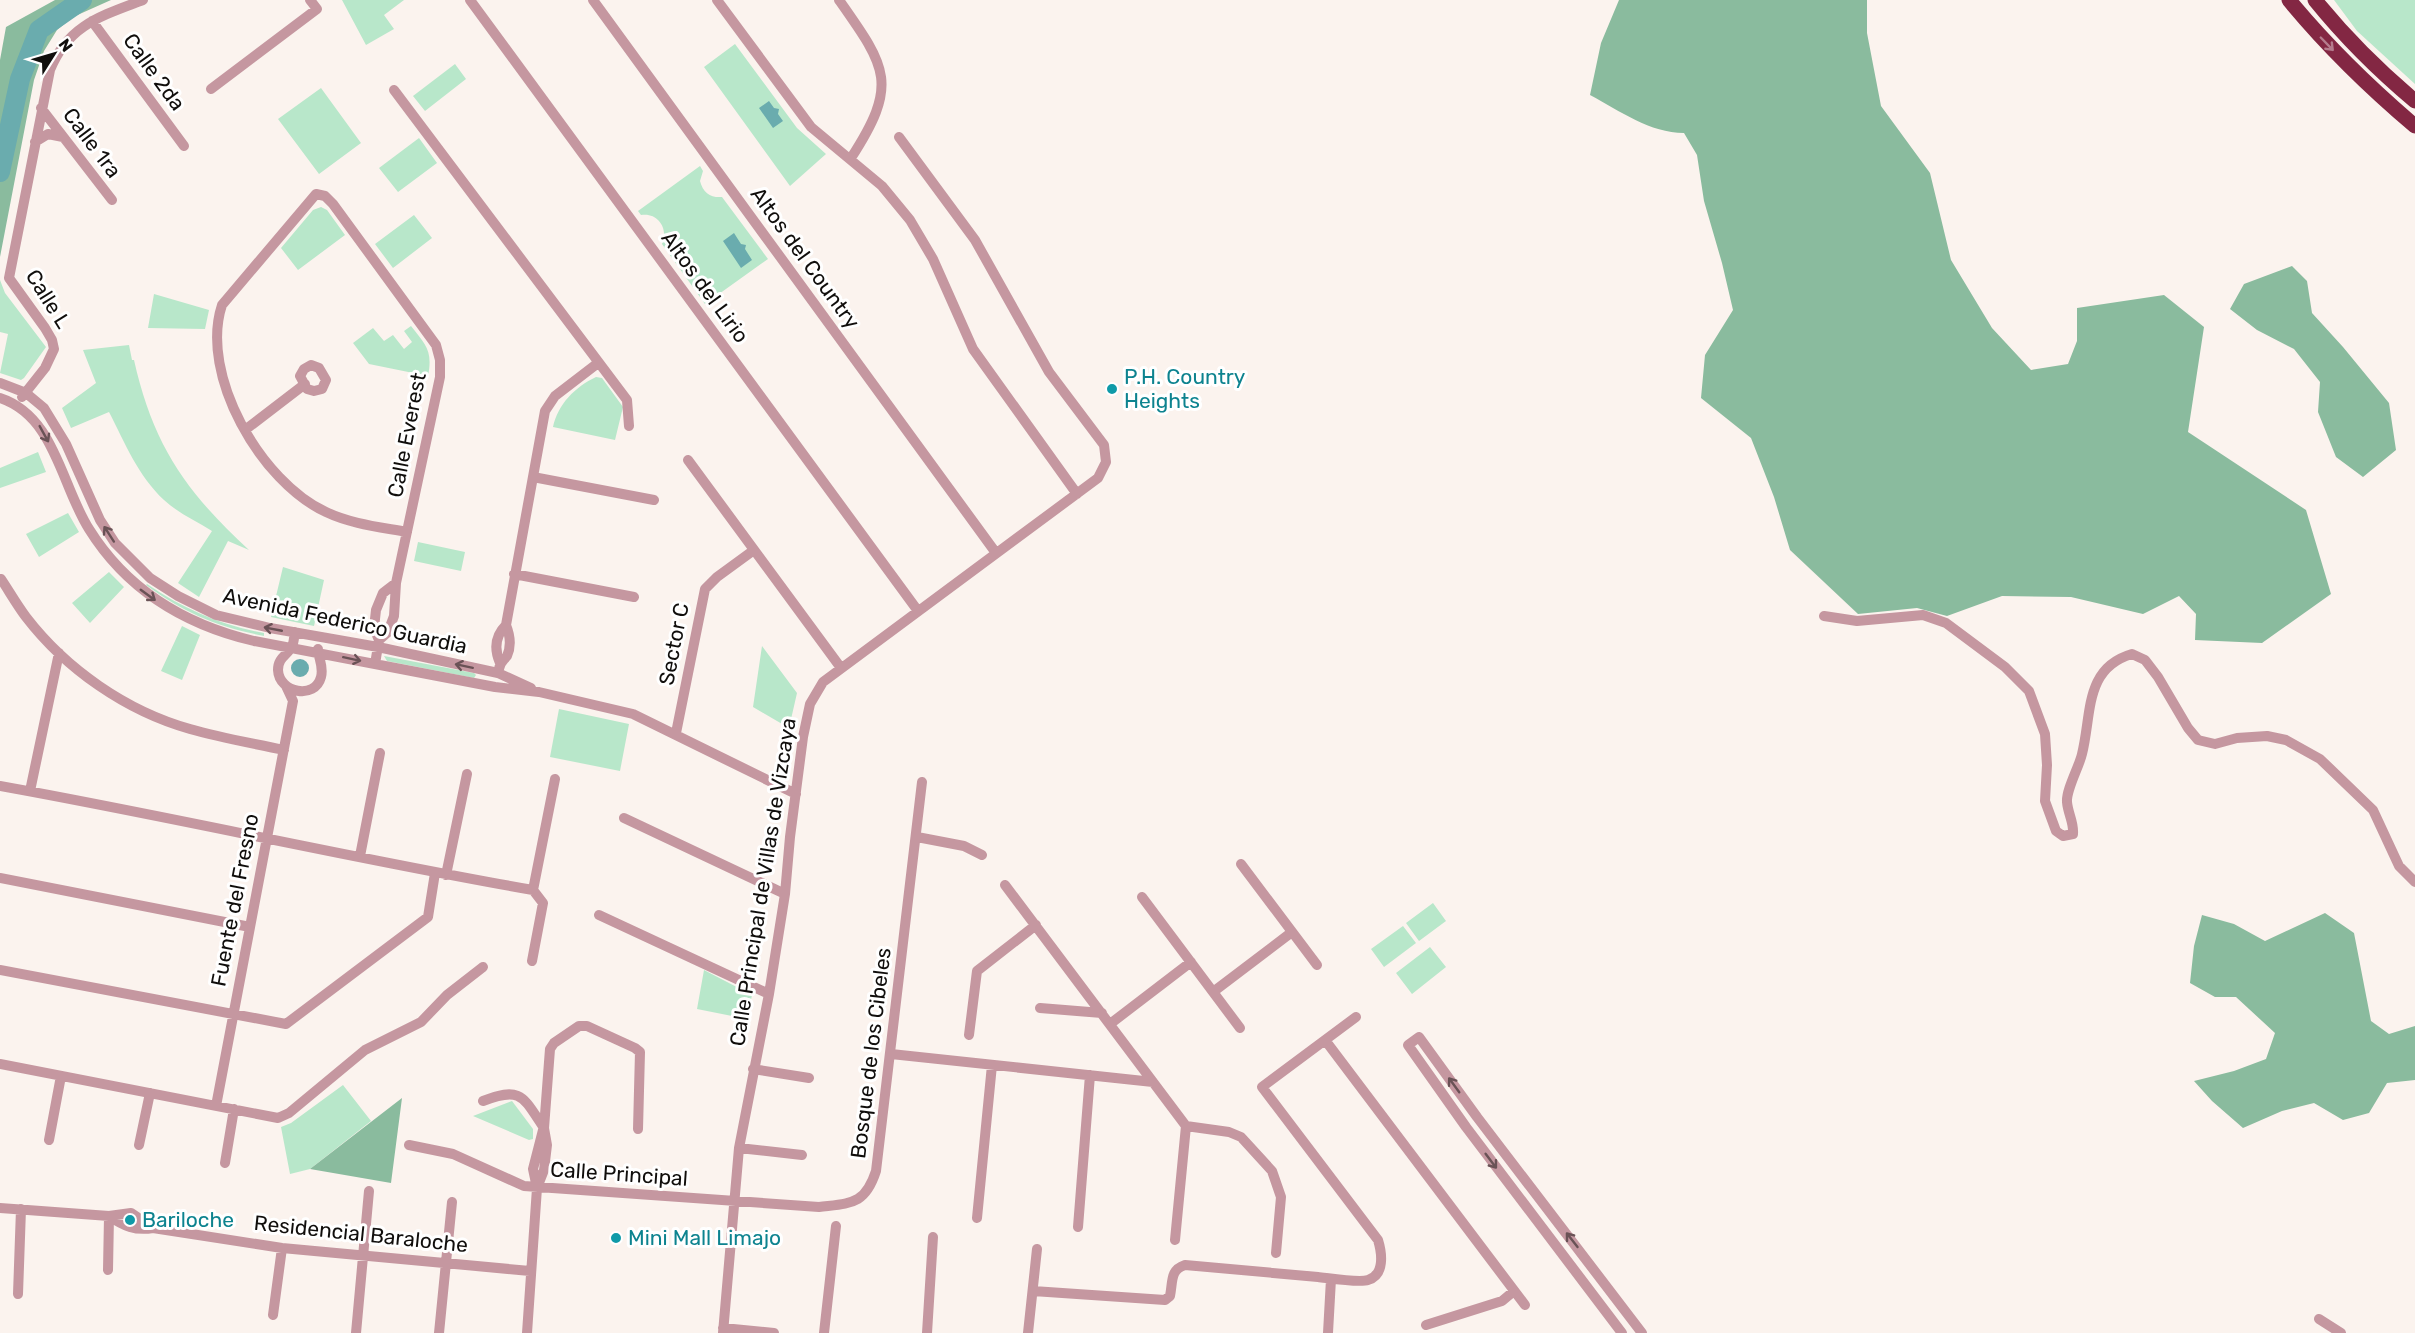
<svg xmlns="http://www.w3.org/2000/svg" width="2415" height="1333" font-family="Rubik,sans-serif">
  <rect width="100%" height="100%" fill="#fbf3ee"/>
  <path fill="#b8e7ca" d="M342,0h62l-20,15 10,14 -28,16z
    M2334,0h81v84l-58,-53z
    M735,44l62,84 29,26 -36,32 -86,-119z
    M455,64l11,15 -41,32 -12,-15z
    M321,88l40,55 -42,31 -41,-55z
    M419,138l18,25 -39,29 -19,-24z
    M700,166l3,5 -3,10c3,12 11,17 22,16l46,62 -63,45 -43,-60c7,-15 -4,-32 -21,-29l-3,-4z
    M321,207l6,3 18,25 -47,35 -17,-22 32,-38z
    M414,215l18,23 -39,30 -18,-24z
    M0,280l5,13 41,54 -22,31 -3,2 -21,-7 8,-39 -8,-2z
    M154,294l55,16 -4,19 -57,-1z
    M411,326c15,19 22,25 17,50l-59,-12 -16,-21 20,-15 11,13 9,-6 11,14 8,-7 -8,-11z
    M129,345l3,15h2c19,85 52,132 115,190l-21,-9 -29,56 -21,-14 34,-52c-16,-10 -34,-18 -48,-31 -26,-24 -39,-57 -55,-88l-38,16 -9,-20 34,-25 -13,-33z
    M596,377l6,1 21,29 -8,33 -62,-13c5,-23 22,-40 43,-50z
    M38,452l8,20 -46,16v-20z
    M68,513l11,19 -40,25 -13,-23z
    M418,542l47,10 -4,19 -47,-10z
    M283,567l41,13 -10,46 -43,-9z
    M109,572l15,15 -34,36 -18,-20z
    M147,584c37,25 73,41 117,49v3c-46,-9 -80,-23 -118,-51z
    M182,626l18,9 -18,45 -21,-9z
    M762,646l35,47 -8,35 -36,-21z
    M384,656l90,17 2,2 -2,3 -87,-17z
    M559,709l70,15 -9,47 -70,-14z
    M1433,903l13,18 -27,20 -13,-18z
    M1403,926l13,17 -32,24 -13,-18z
    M1430,947l16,20 -34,27 -16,-21z
    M704,970l48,25 -5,24 -50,-10z
    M343,1085l28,36 -61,48 -20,5 -9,-47 10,-4z
    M512,1101l21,28v10l-4,1 -56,-24z"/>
  <path fill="#8abb9e" d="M55,0h56l-38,17 -16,13 -13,21 -10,29 -34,177v-197l6,-33z
    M1619,0h248v33l14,73 49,67 21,87 41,68 39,42 37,-6 9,-23v-33l87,-13 40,32 -16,105 118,78 25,84 -69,49 -67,-3 1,-26 -17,-18 -36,18 -72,-17 -69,-1 -55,20 -30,-8 -59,6 -68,-64 -16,-53 -23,-59 -50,-40 4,-43 28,-45 -11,-47 -18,-62 -7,-46 -13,-22c-34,0 -64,-22 -94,-38l11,-52z
    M2292,266l15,15 5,32 31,34 46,56 7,47 -33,27 -27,-20 -18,-45 2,-30 -26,-33 -37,-19 -27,-21 14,-25z
    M2325,913l29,20 17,88 18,13 26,-8v54l-28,3 -18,30 -26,7 -29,-17 -32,8 -39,17 -31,-27 -18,-20 40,-10 32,-12 9,-26 -39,-36h-21l-25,-14 4,-37 8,-31 32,9 31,17z
    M402,1098l-11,85 -81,-14z"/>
  <path fill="#6aacae" d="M769,101l5,7 5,1 -1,5 5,7 -10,7 -14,-20z
    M734,233l7,11 5,1 -1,4 7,11 -11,8 -18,-27z
    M291 668a9 9 0 1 1 18 0a9 9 0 1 1-18 0Z"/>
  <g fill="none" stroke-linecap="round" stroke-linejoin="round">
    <path stroke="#6aacae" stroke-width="20" d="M0,172l20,-93 19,-49 43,-30"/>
    <path stroke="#c597a0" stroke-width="10" d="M470,0l448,611
      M593,0l403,553
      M717,0l94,127 71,59 28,34 23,39 40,90 104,145
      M839,0c48,68 60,84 12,158
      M92,21l92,125
      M211,89l106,-80 -7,-9
      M394,90l233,310 2,26
      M41,108l71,92
      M35,142l13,-8 15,3
      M311,365l8,3 7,12 -4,9 -8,2 -7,-2 -7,-13 4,-7z
      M0,383l26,10 18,15 22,36 34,76 15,23 35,35 28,18 38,19 54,13 108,19 120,26 33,15
      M22,397l23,-29 9,-19 -2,-9 -7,-12 -36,-50 41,-208c18,-45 51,-54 93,-70
      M0,398c55,18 61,87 89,131 38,61 97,96 165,112l241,46 44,5 94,22 163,80
      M245,430l60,-46
      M688,460l153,208
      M533,477l121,23
      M514,574l120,23
      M1,579c8,12 16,26 25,38 40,52 100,94 164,112 31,9 62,14 94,21
      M1824,616l33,5 66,-6 23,8 59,44 24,24 16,43 2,31 -2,36 11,30 7,5 10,-2c1,-12 -5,-20 -6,-32 -1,-12 12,-35 15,-48 10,-40 2,-86 50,-100l13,6 13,17 30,51 10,12 17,4 22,-6 30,-2 19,4 34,19 53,51 26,56 16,16
      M295,632c-1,4 -1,11 -3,14 -4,9 -14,11 -14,24 1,23 37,30 43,7 3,-11 -3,-19 -3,-28
      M379,640l9,-8 6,-16 2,-33 44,-206v-17l-4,-15 -103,-141 -8,-8 -9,-2 -94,111c-23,70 39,177 104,207 25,12 54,15 81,20
      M500,663c-6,-14 -5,-27 6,-38l39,-214 10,-15 43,-33
      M375,664l4,-24 -5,-12 2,-18 7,-17 13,-10
      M499,669c1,-7 4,-8 8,-13 5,-11 3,-21 -1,-31
      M676,733l29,-144 12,-12 37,-27
      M0,786c178,32 355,73 533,104l10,13 -11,58
      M30,791l29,-138
      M624,818l161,76
      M917,837l47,9 18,9
      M360,856l20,-103
      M1241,864l76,101
      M446,875l21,-101
      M0,878l250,49
      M1005,885l181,241 -11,114
      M533,890l22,-111
      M1142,897l98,131
      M599,915l170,79
      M0,970l286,54 142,-107 7,-44
      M1213,992l79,-60
      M1040,1008l62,5
      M1110,1024l81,-62
      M969,1035l8,-64 59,-46
      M1325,1040l200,265
      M891,1054l262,28
      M0,1064l278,54 11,-5 76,-63 56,-28 26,-27 36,-28
      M753,1069l56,9
      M483,1101c39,-15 40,-4 61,27
      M216,1106l77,-405 -7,-15
      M1186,1126l43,6 12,5 31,34 9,26 -5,56
      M49,1140l12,-64
      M139,1145l11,-52
      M409,1145l44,9 71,32 295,21c32,-4 46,-2 57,-36l46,-389
      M739,1148l63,7
      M225,1163l9,-54
      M537,1188l-4,-19 10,-39
      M0,1208l109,8 22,-3 22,15
      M109,1216c15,10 26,15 44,12l129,20 248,23
      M977,1218l15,-153
      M1078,1227l12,-152
      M108,1270l1,-54
      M1033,1291l132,9 5,-4c3,-15 0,-26 15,-31 44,4 88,8 133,12 10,1 41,6 50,3 17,-5 14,-27 10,-40l-116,-153 94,-70
      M18,1294l3,-85
      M273,1315l9,-67
      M2319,1319l22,14
      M1426,1325l76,-24 12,-10
      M723,1328l51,5
      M356,1333l13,-142
      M439,1333l13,-131
      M527,1333l10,-145 7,-18 3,-25 -3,-17 6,-79 4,-6 25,-17h8l48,22 5,4 -2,77
      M723,1333l16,-185 30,-154 16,-100 5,-57 13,-100 7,-33 13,-22 275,-204 8,-16 -2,-17 -55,-73 -74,-132 -76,-103
      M824,1333l12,-107
      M927,1333l6,-96
      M1028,1333l9,-84
      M1328,1333l3,-54
      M1622,1333l-156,-206 -58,-82 11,-8 58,80 165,216"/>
    <path stroke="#832743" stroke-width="15" d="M2289,0c38,46 80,87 126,126
      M2315,0c30,37 63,70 100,101"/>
  </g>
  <defs><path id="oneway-shaft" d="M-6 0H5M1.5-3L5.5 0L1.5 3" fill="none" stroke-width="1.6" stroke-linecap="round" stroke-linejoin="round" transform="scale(1.5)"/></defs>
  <use stroke="#b57d8e" href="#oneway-shaft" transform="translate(2327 44) rotate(46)"/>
  <g stroke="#6a5256">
    <use href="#oneway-shaft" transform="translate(44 434) rotate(61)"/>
    <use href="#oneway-shaft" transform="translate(109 534) rotate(-123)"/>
    <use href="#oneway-shaft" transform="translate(148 595) rotate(36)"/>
    <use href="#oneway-shaft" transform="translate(273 629) rotate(-169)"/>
    <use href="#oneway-shaft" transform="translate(352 659) rotate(12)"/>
    <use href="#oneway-shaft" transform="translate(464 666) rotate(-168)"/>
    <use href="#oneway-shaft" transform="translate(1454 1085) rotate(-126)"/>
    <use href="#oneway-shaft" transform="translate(1491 1161) rotate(53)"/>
    <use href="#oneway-shaft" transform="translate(1572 1240) rotate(-128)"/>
  </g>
  <g fill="#0f9aa8" stroke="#fff" stroke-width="2">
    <circle cx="1112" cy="389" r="6"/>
    <circle cx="130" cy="1220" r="6"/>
    <circle cx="616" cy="1238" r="6"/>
  </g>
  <g text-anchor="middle" stroke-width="6" stroke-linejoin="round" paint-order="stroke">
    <g font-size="21" fill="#100e0c" stroke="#fff">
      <text transform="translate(154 72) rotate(54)" y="7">Calle 2da</text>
      <text transform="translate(92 143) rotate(53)" y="7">Calle 1ra</text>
      <text transform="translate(805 258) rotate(54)" y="7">Altos del Country</text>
      <text transform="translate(705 287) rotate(54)" y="7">Altos del Lirio</text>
      <text transform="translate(48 299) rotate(58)" y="7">Calle L</text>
      <text transform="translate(407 435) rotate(-79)" y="7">Calle Everest</text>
      <text transform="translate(345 621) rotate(12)" y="7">Avenida Federico Guardia</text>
      <text transform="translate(674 644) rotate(-79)" y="7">Sector C</text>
      <text transform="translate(763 882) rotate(-81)" y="7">Calle Principal de Villas de Vizcaya</text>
      <text transform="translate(235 900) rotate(-79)" y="7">Fuente del Fresno</text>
      <text transform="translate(871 1053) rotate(-83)" y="7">Bosque de los Cibeles</text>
      <text transform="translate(619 1174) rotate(4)" y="7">Calle Principal</text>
      <text transform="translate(361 1234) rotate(6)" y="7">Residencial Baraloche</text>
    </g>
    <g font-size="21" fill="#0d838f" stroke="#fff" text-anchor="start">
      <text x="1124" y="384">P.H. Country<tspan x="1124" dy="24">Heights</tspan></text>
      <text x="142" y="1227">Bariloche</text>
      <text x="628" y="1245">Mini Mall Limajo</text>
    </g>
  </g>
  <g transform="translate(54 54) rotate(53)" stroke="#ffffff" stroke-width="4.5" paint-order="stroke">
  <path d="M0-4.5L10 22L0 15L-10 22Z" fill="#100e0c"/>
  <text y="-9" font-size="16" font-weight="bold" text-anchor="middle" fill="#100e0c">N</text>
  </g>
</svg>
